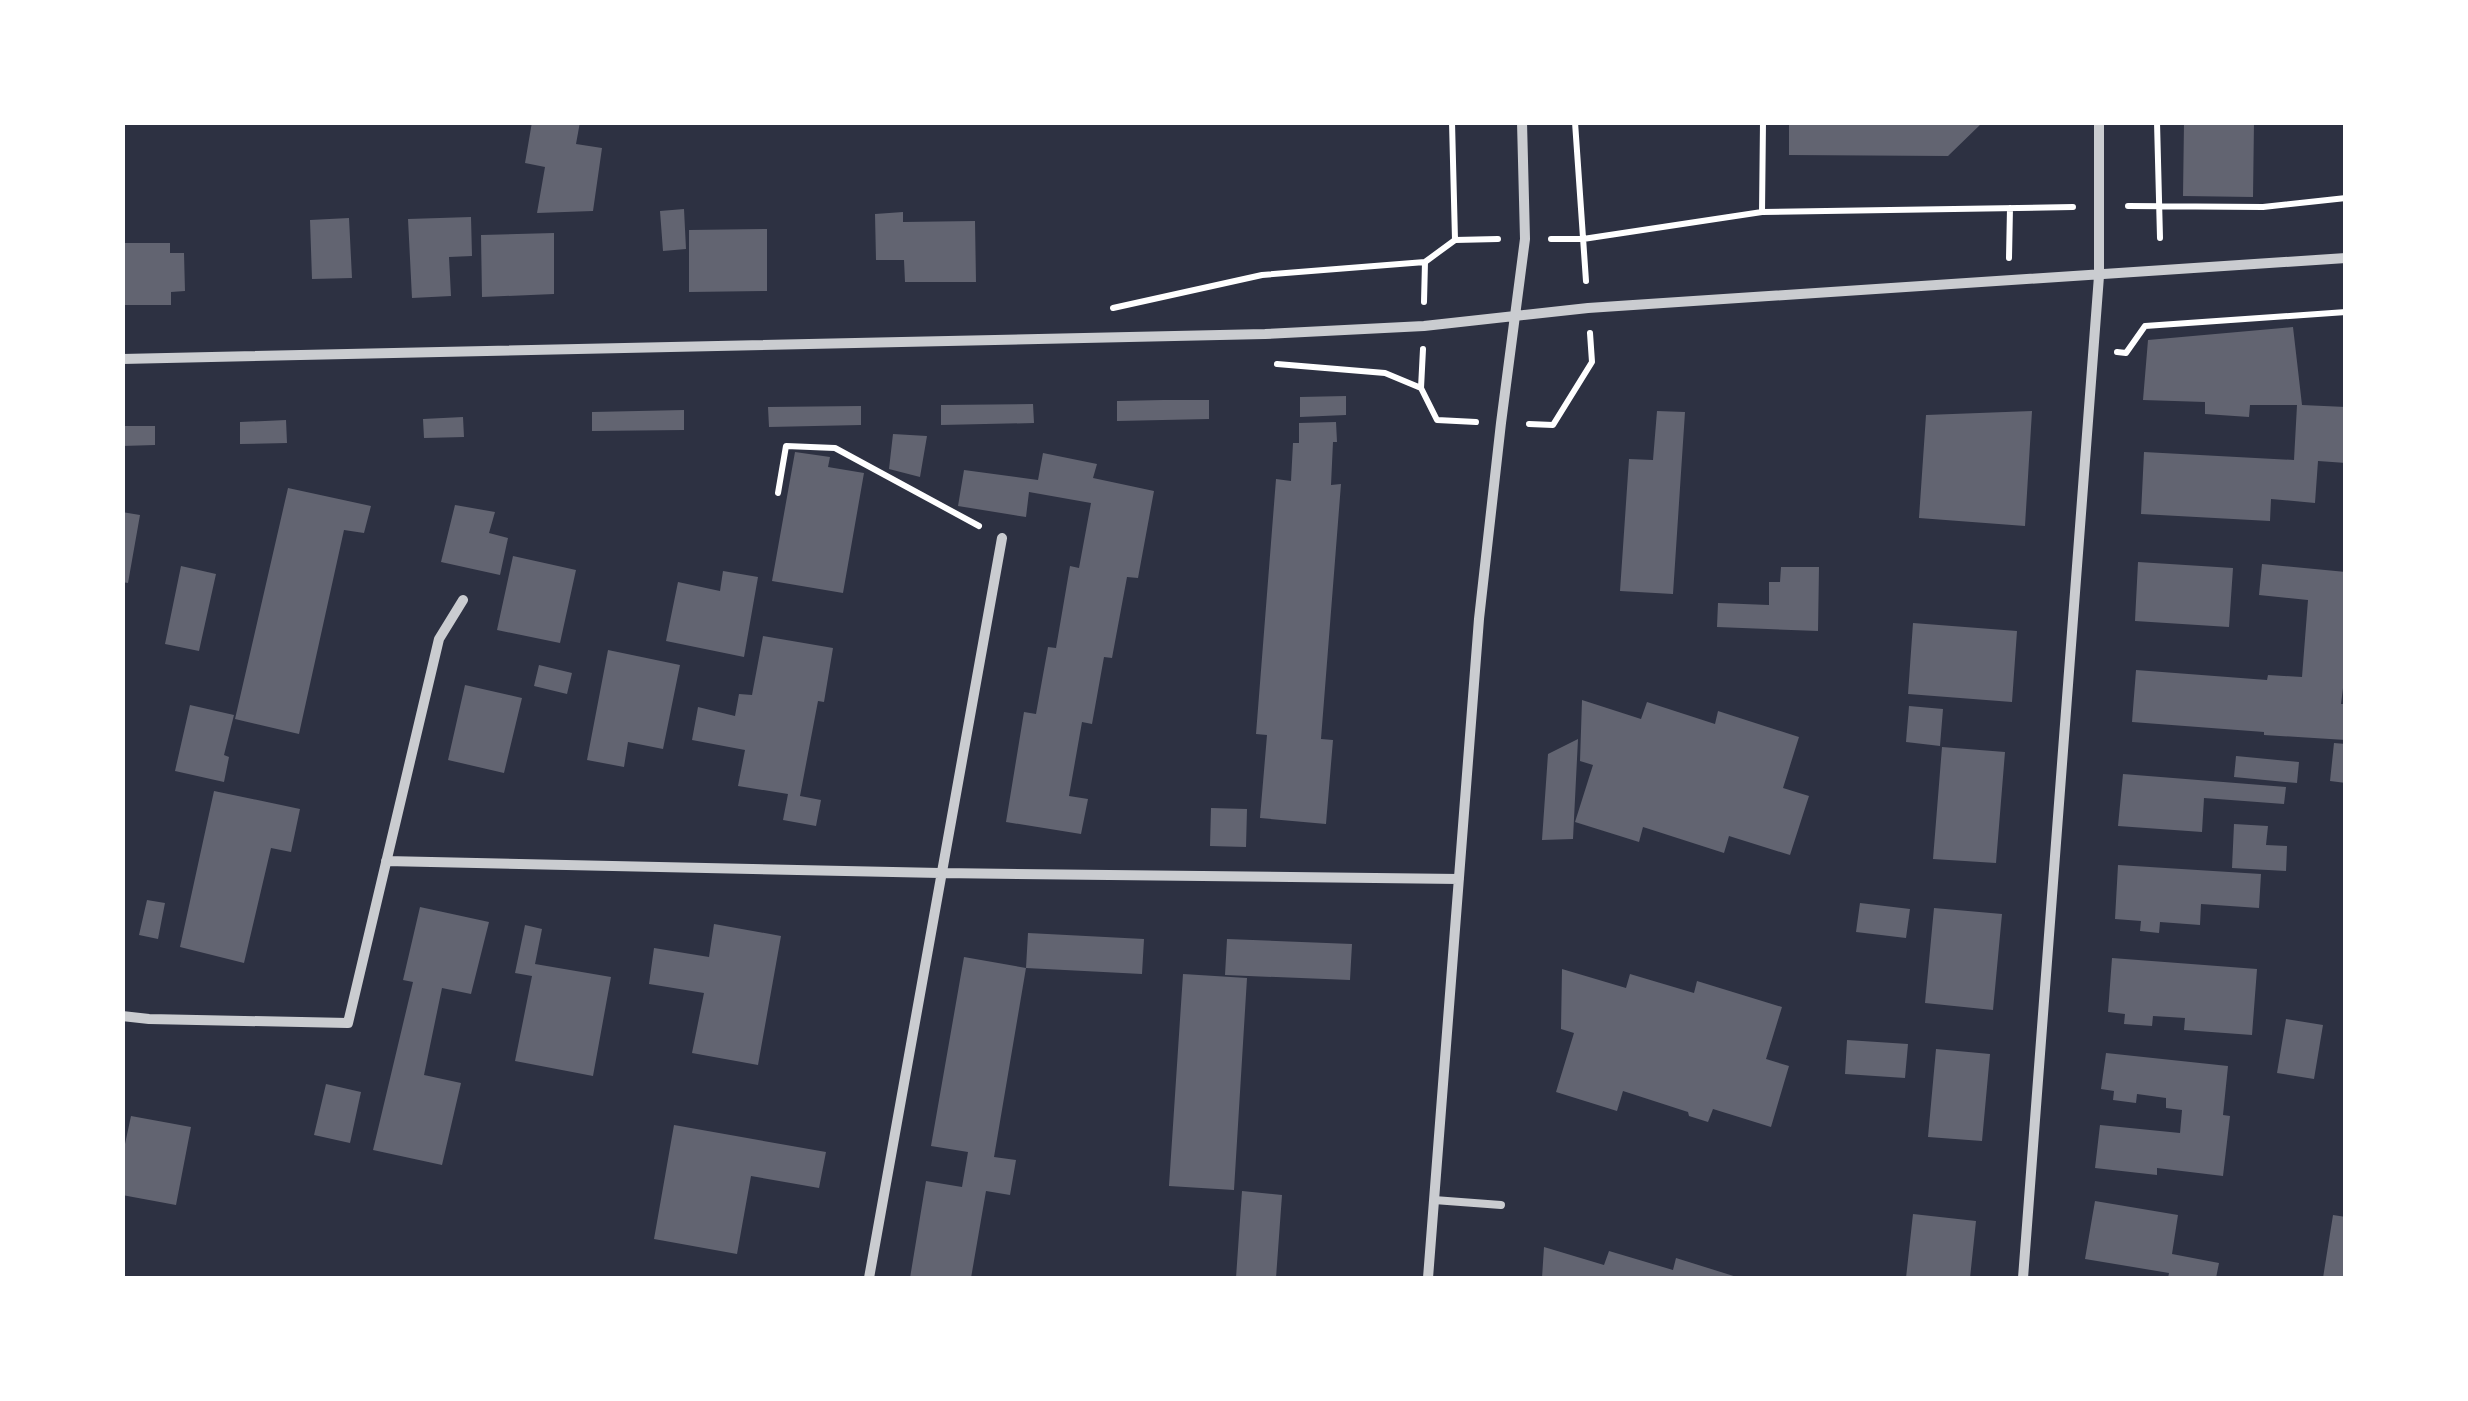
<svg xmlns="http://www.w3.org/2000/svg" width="2468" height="1401" font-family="'Public Sans',sans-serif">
  <rect width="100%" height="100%" fill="#2d3142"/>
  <path fill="#626471" d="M532,122h48l-4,22 26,4 -9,63 -56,2 8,-46 -20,-4z
    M1789,122h194l-35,34 -159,-1z
    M2184,122h70l-1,75 -70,-1z
    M684,209l2,40 -23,2 -3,-40z
    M903,212v10l72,-1 1,61h-71l-1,-22h-28l-1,-46z
    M471,217l1,39 -23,1 2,39 -39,2 -4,-79z
    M349,218l3,60 -40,1 -2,-59z
    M767,229v62l-78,1v-62z
    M554,233v61l-72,3 -1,-62z
    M122,243h48v10h14l1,38 -14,1v13h-49z
    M2293,327l9,78 44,2v56l-28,-2 -3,42 -44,-4 -1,22 -129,-7 3,-62 150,8 3,-55h-47l-1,12 -44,-3v-12l-62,-2 5,-60z
    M1346,396v19l-46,2v-20z
    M1163,400h46v19l-92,2v-20z
    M1033,404l1,19 -93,2v-20z
    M861,406v19l-92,2 -1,-20z
    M684,410v20l-92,1v-19z
    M1657,411l28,1 -12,182 -53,-3 9,-132 24,1z
    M2032,411l-7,115 -106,-8 7,-103z
    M463,417l1,20 -40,1 -1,-19z
    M286,420l1,23 -47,1v-22z
    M1336,422l1,20h-4l-2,43 10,-1 -20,255 12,1 -7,84 -66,-6 7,-83 -11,-1 20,-255 15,2 2,-38h6v-20z
    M122,426h33v19l-33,1z
    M893,434l34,2 -7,41 -31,-8z
    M795,452l35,5 -2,10 36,6 -21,120 -71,-12z
    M1043,453l54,11 -4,14 61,13 -16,87 -11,-1 -15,81 -8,-1 -12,67 -10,-2 -13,74 19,3 -7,35 -75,-12 18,-110 12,2 12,-67 8,1 14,-82 9,2 12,-65 -62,-11 -3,25 -68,-11 6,-36 74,10z
    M288,488l83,18 -7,27 -20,-3 -45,204 -64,-15z
    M455,505l40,7 -6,21 19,5 -8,37 -59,-13z
    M122,512l18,3 -12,68 -6,-1z
    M513,556l63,14 -16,73 -63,-13z
    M2138,562l95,6 -4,59 -94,-6z
    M2262,564l84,8v108h-2l-3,24h5v36l-82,-5v-3l-132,-10 4,-52 131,10 1,-5 34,2 6,-77 -49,-5z
    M181,566l35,8 -17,77 -34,-7z
    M1781,567h38l-1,64 -101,-4 1,-24 51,2v-23h11z
    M723,571l35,6 -14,80 -78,-16 12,-59 42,9z
    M1913,623l104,8 -5,71 -104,-8z
    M763,636l70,12 -9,54 -6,-1 -18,95 21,4 -5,26 -33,-6 5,-26 -50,-8 7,-36 -53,-10 6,-33 37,9 4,-22 13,1z
    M608,650l72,15 -17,84 -35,-7 -4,25 -37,-7z
    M539,665l33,8 -5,21 -33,-8z
    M465,685l57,13 -18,75 -56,-13z
    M1582,700l59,19 6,-17 68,22 3,-13 81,26 -16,51 26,8 -19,59 -61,-19 -5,17 -81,-26 -4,15 -64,-20 18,-57 -13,-4z
    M190,705l44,10 -10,40 5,2 -5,25 -49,-11z
    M1909,706l34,3 -3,37 -34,-4z
    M1578,739l-5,100 -31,1 6,-86z
    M2334,743l12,1v39l-16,-2z
    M1942,747l63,5 -9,111 -63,-4z
    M2236,756l63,6 -2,21 -63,-6z
    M2123,774l163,13 -2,17 -80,-6 -2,34 -84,-6z
    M214,791l86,18 -9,43 -20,-4 -27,115 -64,-16z
    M1211,808l36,1 -1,38 -36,-1z
    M2234,824l34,2 -2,19 21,1 -1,25 -54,-3z
    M2118,865l143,9 -2,34 -58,-4 -1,21 -40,-3 -1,11 -19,-2 1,-10 -26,-2z
    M147,900l18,3 -7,36 -19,-4z
    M1860,903l50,6 -4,29 -50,-6z
    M420,907l69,15 -18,72 -29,-6 -18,87 37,8 -19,82 -69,-15 40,-168 -10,-2z
    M1934,908l68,6 -9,96 -68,-7z
    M714,924l67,12 -23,129 -66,-12 12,-60 -55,-9 5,-36 55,9z
    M525,925l17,4 -7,35 76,13 -18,99 -78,-15 17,-85 -17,-3z
    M1028,933l116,6 -2,35 -116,-6z
    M1227,939l125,5 -2,36 -125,-5z
    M964,957l62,11 -32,189 22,3 -6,35 -24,-4 -15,87h-61l16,-97 36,6 6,-35 -37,-6z
    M2112,958l145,11 -5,66 -68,-5 1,-12 -32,-2 -1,10 -28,-2 1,-10 -17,-2z
    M1562,969l64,19 4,-14 64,19 3,-12 85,26 -16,52 23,7 -18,61 -58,-18 -5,13 -19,-6 -1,-4 -65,-21 -6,20 -61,-19 18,-59 -13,-4z
    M1183,974l64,4 -13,212 -65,-4z
    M2286,1019l37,6 -9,54 -37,-6z
    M1847,1040l61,4 -3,34 -60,-4z
    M1936,1049l54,5 -8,87 -54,-4z
    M2106,1053l122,13 -5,49 7,1 -7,60 -66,-8v7l-62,-7 5,-43 80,8 2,-23 -16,-2v-10l-29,-4 -1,9 -23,-3 1,-9 -13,-2z
    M326,1084l35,8 -11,51 -36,-8z
    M131,1116l60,11 -15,78 -54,-10v-37z
    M674,1125l152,27 -7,36 -68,-12 -14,78 -83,-15z
    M1242,1191l40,4 -6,83h-40z
    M2095,1201l83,14 -6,39 47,9 -3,15h-48l1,-5 -84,-14z
    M1913,1214l63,7 -6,57h-64z
    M2333,1215l13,2v61h-23z
    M1544,1247l60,18 5,-14 64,19 3,-12 64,20h-198z"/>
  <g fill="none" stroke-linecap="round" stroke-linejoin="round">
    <path stroke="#fff" stroke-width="6" d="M1452,122l3,118
      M1575,122l11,159
      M2157,122l3,116
      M2128,206l135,1 83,-9
      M1762,212l1,-90
      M1551,239h32l179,-27 311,-5
      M2009,258l1,-50
      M1424,302l1,-40
      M1113,308l149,-33 163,-13 30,-22 43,-1
      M2117,352l9,1 19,-27 201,-14
      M1277,364l108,9 36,15 16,32 39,2
      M1421,388l2,-39
      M1529,424l24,1 39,-63 -2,-29
      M778,493l8,-47 49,2 144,78"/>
    <path stroke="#caccd0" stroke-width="8" d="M1434,1200l67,5"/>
    <path stroke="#caccd0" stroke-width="10" d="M122,359l1143,-25 159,-8 164,-18 758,-50
      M386,861l554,12 519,6
      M122,1016l27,3 199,4 91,-384 24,-39
      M869,1278l133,-740
      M1428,1278l51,-659 22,-196 24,-184 -3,-117
      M2023,1278l76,-1002v-154"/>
  </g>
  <rect width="2468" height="1401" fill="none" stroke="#ffffff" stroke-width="250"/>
</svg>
